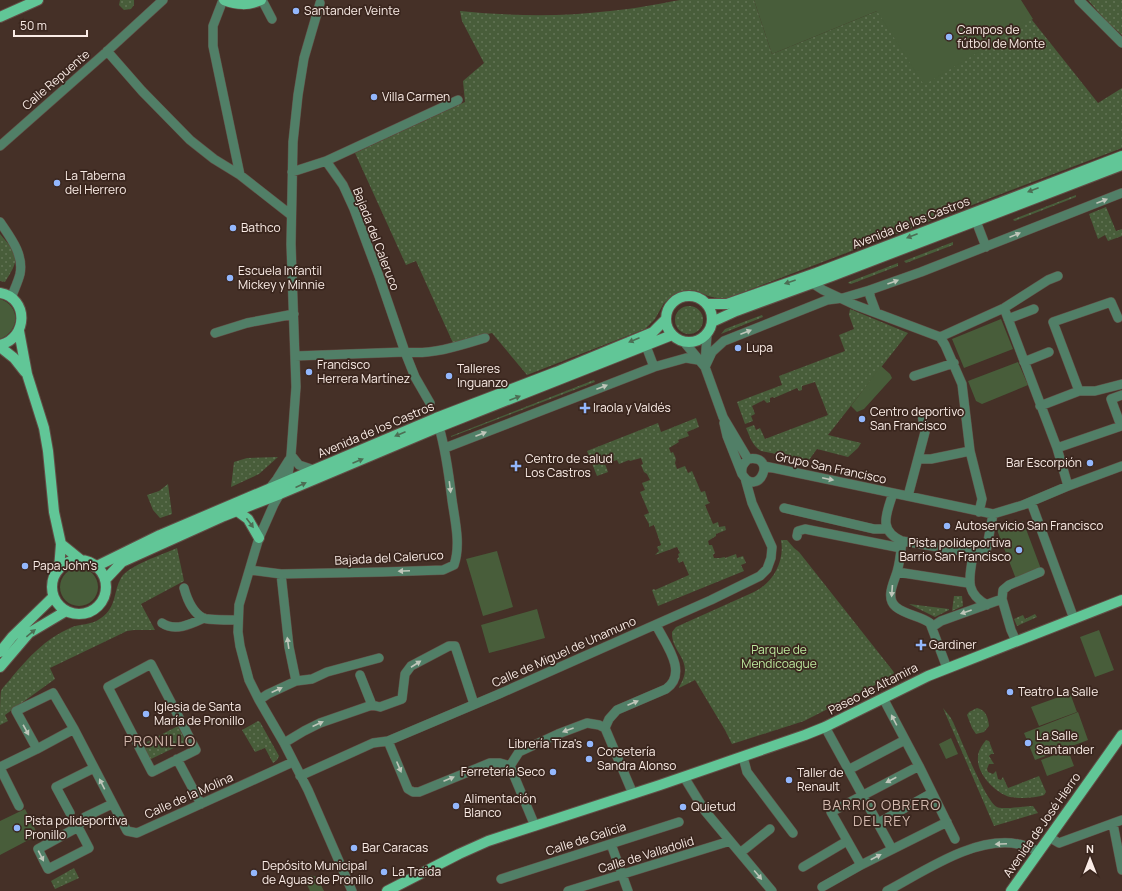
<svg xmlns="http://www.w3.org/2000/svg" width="1122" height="891" font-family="Manrope,sans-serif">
  <defs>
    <pattern id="grass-dots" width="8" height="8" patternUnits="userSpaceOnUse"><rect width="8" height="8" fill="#485d3a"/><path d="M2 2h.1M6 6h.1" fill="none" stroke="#637456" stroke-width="1.8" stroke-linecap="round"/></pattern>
  </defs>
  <rect width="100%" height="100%" fill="#453027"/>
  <path fill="url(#grass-dots)" d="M120,0h14v5l-3,4 -7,1 -5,-5z
    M680,0h74l18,54 105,-43 155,9 66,83 24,-15v60l-394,150h-11l-9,-2 -11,-5 -9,-1 -11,3 -13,10 -9,16 -10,10 -118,46 -35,-42 -39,10 -37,-82 -10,4 -51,-112 110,-51 -2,-21 21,-18 -22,-42 -2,-10c50,5 100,6 150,0 24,-2 47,-7 70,-11z
    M1088,0h34v35l-15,-13z
    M1076,195v2l-61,24 -2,-1 1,-1z
    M1106,207l10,24 6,-2v7l-14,5 -3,-6 -7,4 -9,-25z
    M0,234c18,21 21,23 5,48l-5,-1z
    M953,242v3l-47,18 -2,-2z
    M898,263v3l-47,18 -3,-1 1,-1z
    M675 320a14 14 0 1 1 28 0a14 14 0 1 1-28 0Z
    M850,309l58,24 -80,102 33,8 -3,5 -10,9 -31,-8 -8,11 -48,-9c-9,-6 -11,-14 -15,-23l8,-3 2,5 4,-2 5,11 63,-24 -13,-33 -13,4v4l-3,1 -2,-3 -23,10 -1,-1 -3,1v4l-3,1 -3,-3 -12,6 3,8 -4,2 2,5 -8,3 -8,-22 45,-17 -3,-9 66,-25 -6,-16 15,-6 -5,-14z
    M762,315l1,2 -42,17 4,-5z
    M594,380l1,2 -144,55v-1z
    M696,418l3,9 -12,5 2,4 -11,4 1,2 -10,6 2,5 2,-1 3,7 -1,4 2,6 8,-3 3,7 4,-2 9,21 4,-1 3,10 2,2 -5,2 8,19 5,-2 1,5 6,-1 1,4 -10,4v2l-8,5 1,4h3l3,8 -2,2 1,3h6l5,-1v1l11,-4 1,4 6,-2 3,7 -5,2 3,6 -86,35 -6,-16 2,-1 1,1 34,-15 -6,-14 -4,2 -2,-4 2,-2 -1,-3 2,-1 -3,-6 -22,8 4,-4 -2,-4 4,-2 -7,-20 -5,2v-3l-5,-9 5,-2 -9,-21 5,-2 -3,-7 8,-3 -3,-6 -3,-2 -3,-7 2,-1 -2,-6 -11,3 -1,-1 -10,4 -2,-4 -12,4 3,8 -11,4 -10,-25 71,-28 3,9z
    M278,457l-19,17 -28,13 3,-25 13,-4z
    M168,484l4,30 -12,4 -7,-8 -6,-15 12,-4z
    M781,540h6l7,8 5,4 94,119 1,2 -9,7 -81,41 -72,23 -7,-14 -30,-50 -16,8v-1c17,-27 -8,-33 -7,-55l4,-5 78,-35c19,-9 31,-31 27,-52z
    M177,548l7,33 -43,23 14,26h-21l-7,1 -77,37 5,11 -50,36 3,6 -8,4c0,-8 0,-28 1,-34 2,-5 8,-9 11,-14 17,-20 33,-38 58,-49 10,-5 21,-2 31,-10 16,-11 12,-26 20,-40 6,-12 43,-24 56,-30z
    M954,596h8l1,10 -11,5z
    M909,604l40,5v1l-14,7z
    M1035,614l2,3 -20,9 -3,-7 9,-4 2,4z
    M943,708c3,4 7,8 9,12 8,16 33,81 45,87 4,3 28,-1 36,-1l5,7 -44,13z
    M977,708c9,2 11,9 12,18l-5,6 -8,2 -4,-6 -5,-13 2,-3z
    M258,721l2,1 19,34 -2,4 -4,3 -8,-15 -10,4 -13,-22z
    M178,726l8,16 -37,18 -8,-15z
    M986,740l3,1 5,13h-3l-2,2 5,8h-5l-2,5 1,3 5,2 3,-3 2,8 3,1 2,-3 5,11 31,-12 7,16 -2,3c-8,3 -26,4 -34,2 -15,-4 -34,-24 -32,-40 0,-6 4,-12 8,-17z
    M74,868l5,10 -24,11 -4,-8z"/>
  <path fill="#485d3a" d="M754,0h267l12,19 -109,66 -47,-74 -105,43z
    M0,299c21,7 20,32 0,40z
    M1001,319l12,30 -49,19 -12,-29z
    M1018,362l10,23 -46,19 -6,-3 -8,-20z
    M881,366l9,8 2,4 -28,31 -7,3 -6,-6z
    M1023,521l18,48 -25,10 -19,-49z
    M497,551l16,56 -30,9 -17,-57z
    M60 587a19 19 0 1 1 38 0a19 19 0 1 1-38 0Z
    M537,609l8,29 -56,15 -8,-28z
    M1099,630l15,40 -19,7 -15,-40z
    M1070,693l7,19 -38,14 -8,-19z
    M1078,712l10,28 -53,20 -11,-27z
    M951,738l7,16 -12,5 -7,-15z
    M1068,750l6,16 -27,10 -6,-16z
    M25,809l13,26 -38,20v-34z
    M310,875l7,2 7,14h-14c-3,-6 -6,-11 0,-16z"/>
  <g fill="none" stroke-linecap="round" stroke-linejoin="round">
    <defs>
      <path id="minor" d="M223,0l-10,26v20l27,129
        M262,0l10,19
        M1079,0l43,43
        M320,3l-16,55 -6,37 -5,47 -2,102 5,143 -5,68 -4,26 -13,23 -15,34 -4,13 -16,54 -1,27 2,14 9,34 10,20 25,43 24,47 44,101
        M107,51l35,40 48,49 24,19 26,16 51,40
        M0,146l103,-91 60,-55
        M326,161l17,24 11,24 25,67 26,76 10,25 15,26
        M292,172l34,-11 132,-61
        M976,221l10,26
        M0,222c10,15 24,32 20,52 -2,8 -6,16 -9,24
        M812,283l11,7 32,15 85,32 5,8 17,39 8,67 12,48 -3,13
        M870,290v6l6,16
        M1004,308l53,140 11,38
        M1118,318l-7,-16 -58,20 26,69h16l27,-7
        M1008,319l26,-10
        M215,333l32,-10 47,-9
        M940,337l64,-29 44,-28 10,-4
        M684,342l21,25 18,50 25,42
        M646,346l8,21
        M295,356l110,-4c27,3 54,-6 80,-14
        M1024,362l25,-10
        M705,364l2,-29
        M705,367l7,-15 12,-11 103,-41 16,-2 27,-8 51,-18 201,-79
        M914,376l40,-13
        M1040,406l39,-15
        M724,423l3,13 15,38c16,26 37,-20 6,-15 -5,5 -7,8 -6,15
        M445,448l209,-81 32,-9 12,2
        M1057,448l64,-22 -10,-27 11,-4
        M291,455l8,10 15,5
        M918,459h13l39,-8
        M764,466l229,48 30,-9 45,-19 54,-20
        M269,489l8,-10 12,-19
        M893,493c-6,20 -16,37 9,48 -1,10 -2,21 -5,31 -3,10 -12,26 -1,35 10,8 24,9 34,16l17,45
        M908,496l17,-64 -3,-17
        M1031,502l43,117
        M784,508l90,21h12
        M797,536l1,-5 7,-2 96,19
        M902,541l71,12h7l6,-1 7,-38
        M973,553c-2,22 -11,38 14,52
        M250,570l31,4 101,-2 61,-2 11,-5c7,-20 1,-44 -2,-65 -3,-25 -6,-49 -13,-73
        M897,572l71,11
        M281,574l8,73 7,34
        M184,588c3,11 8,24 19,30 5,2 29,2 35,2
        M1002,599l1,-9 6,-5 31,-13
        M162,623c13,9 29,1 42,-5
        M932,627l9,-6 61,-22 9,31 5,11
        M151,664l45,86 -44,22 -44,-85z
        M360,675l12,30
        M883,698l36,68 36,73
        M259,700l9,-6 28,-13 16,-2 15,-7 52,-14
        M825,727l67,122
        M605,728l4,-9 8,-9 49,-21c23,-16 -1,-46 -10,-64
        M388,741l20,48 5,3h6l71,-29h10l10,3
        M284,743l20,-12 16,-8 52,-18 8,2 22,-8 3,-25 6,-8 38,-20h6l19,58
        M37,749l-21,-38 37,-18 21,36 53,102 10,2 156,-71
        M743,757l4,15 46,61
        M177,759l24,45
        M510,766l9,-14 39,-18 29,-11 12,2 6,3 28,66
        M510,766l25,60
        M0,767l37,-18 37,-20
        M0,768l19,38
        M848,770l57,-30
        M300,776l73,-33 15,-2 111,-47 212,-94 49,-24 7,-7 4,-11 1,-11 -20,-44 -7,-25
        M684,777l21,34 67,80
        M70,813l-14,-26 38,-19
        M878,823l54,-30
        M1113,824l9,46
        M78,827l11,21 -41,21 -10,-20 40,-22 7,-10 27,-13
        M1049,837l10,6 63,-23
        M611,844l17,47
        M740,853l30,-24
        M861,865l-30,-53 88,-46
        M803,867l44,-26
        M501,879l178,-57
        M822,887l39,-22 86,-43
        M568,891l162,-50
        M887,891c38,-20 87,-55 131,-47 7,1 14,5 20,7"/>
      <path id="major" d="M224,0c13,5 24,6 37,0
        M0,17l38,-17
        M0,293c29,5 28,45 0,52
        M666 319a23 23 0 1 1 46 0a23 23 0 1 1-46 0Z
        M707,304h20l89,-31 306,-117
        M712,322l24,-11 96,-35 290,-111
        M19,331l8,43 17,54 4,23 6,61 7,32 -2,25
        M0,347l14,11 11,14
        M237,511l11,8 11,19
        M61,544l21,17
        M52 587a27 27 0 1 1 54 0a27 27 0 1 1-54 0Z
        M95,567l65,-32 276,-117 120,-46 97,-40 13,-13
        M105,580l17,-18 102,-46 56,-22 159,-67 233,-92
        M0,652l12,-15 41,-40
        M0,667l29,-34 37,-22
        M387,891l72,-37 29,-13 172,-56 145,-50 20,-8 103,-51 194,-76
        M1011,891l111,-156"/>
    </defs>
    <use href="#minor" stroke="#624e46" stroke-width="10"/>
    <use href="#major" stroke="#624e46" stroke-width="12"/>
    <use href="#minor" stroke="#517f67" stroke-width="9"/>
    <use href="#major" stroke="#61c697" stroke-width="10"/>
  </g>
  <defs><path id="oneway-solid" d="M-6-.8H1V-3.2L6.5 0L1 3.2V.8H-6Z"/></defs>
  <g fill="#4c6e54">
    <use href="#oneway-solid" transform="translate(1033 190) rotate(159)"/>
    <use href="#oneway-solid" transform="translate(912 236) rotate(159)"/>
    <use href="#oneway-solid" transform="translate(790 282) rotate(161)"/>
    <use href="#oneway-solid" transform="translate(634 340) rotate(157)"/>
    <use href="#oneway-solid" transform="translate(515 398) rotate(-21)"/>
    <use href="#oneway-solid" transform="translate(400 434) rotate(157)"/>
    <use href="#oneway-solid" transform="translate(358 461) rotate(-23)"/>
    <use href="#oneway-solid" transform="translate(301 485) rotate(-24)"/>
    <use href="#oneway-solid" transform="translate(250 523) rotate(53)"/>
    <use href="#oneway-solid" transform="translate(31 633) rotate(-39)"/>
  </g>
  <g fill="#bfc6ba">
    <use href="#oneway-solid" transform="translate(1102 201) rotate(-21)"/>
    <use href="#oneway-solid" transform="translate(1015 235) rotate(-22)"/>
    <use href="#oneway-solid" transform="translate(893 282) rotate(-20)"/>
    <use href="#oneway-solid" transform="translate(746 332) rotate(-21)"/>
    <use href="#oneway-solid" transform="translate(602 387) rotate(-21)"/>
    <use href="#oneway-solid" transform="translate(481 434) rotate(-21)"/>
    <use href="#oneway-solid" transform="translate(828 479) rotate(12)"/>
    <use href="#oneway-solid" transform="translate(450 487) rotate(83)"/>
    <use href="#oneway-solid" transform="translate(404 571) rotate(178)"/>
    <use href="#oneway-solid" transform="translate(892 591) rotate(94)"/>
    <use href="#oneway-solid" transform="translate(966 612) rotate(161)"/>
    <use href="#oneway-solid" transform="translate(288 643) rotate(-98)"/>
    <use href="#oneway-solid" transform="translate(416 664) rotate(-33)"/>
    <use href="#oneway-solid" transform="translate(277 690) rotate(-25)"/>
    <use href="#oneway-solid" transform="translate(633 703) rotate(-23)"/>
    <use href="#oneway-solid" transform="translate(894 720) rotate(-118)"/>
    <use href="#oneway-solid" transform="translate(318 724) rotate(-24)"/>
    <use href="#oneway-solid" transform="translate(26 730) rotate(61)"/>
    <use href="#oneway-solid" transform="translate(568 730) rotate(160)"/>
    <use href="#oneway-solid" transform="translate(399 767) rotate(67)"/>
    <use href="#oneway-solid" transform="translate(449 779) rotate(-23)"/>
    <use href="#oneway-solid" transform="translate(891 780) rotate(153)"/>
    <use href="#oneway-solid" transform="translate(102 784) rotate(-117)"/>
    <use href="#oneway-solid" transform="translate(1001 844) rotate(177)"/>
    <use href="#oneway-solid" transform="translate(41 856) rotate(63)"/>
    <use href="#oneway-solid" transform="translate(876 857) rotate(-27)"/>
    <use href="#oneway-solid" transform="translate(758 875) rotate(50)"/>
  </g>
  <g fill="#93b7fd" stroke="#3a261e" stroke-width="1.5">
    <circle cx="296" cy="11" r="4"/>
    <circle cx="949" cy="37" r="4"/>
    <circle cx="374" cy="97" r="4"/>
    <circle cx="57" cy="183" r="4"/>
    <circle cx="233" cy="228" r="4"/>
    <circle cx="230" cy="278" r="4"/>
    <circle cx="738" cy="348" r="4"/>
    <circle cx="309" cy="372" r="4"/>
    <circle cx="449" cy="376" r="4"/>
    <path d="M583 402h4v4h4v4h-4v4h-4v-4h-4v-4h4z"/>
    <circle cx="862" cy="419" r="4"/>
    <circle cx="1090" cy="463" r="4"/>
    <path d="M514 460h4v4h4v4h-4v4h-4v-4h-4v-4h4z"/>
    <circle cx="947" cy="526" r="4"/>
    <circle cx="1019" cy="550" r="4"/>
    <circle cx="25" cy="566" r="4"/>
    <path d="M919 639h4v4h4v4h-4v4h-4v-4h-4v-4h4z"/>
    <circle cx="1010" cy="692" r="4"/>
    <circle cx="146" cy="714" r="4"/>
    <circle cx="1028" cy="743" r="4"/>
    <circle cx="590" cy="744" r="4"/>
    <circle cx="589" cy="759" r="4"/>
    <circle cx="553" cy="772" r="4"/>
    <circle cx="789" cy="780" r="4"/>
    <circle cx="456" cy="806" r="4"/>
    <circle cx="683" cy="807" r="4"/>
    <circle cx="17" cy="828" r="4"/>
    <circle cx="354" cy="848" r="4"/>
    <circle cx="384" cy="872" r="4"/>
    <circle cx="254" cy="873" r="4"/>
  </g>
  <g text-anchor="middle" stroke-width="3.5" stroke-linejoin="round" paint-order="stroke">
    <g font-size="12" fill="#faece6" stroke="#3a261e" text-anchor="start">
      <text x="304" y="15">Santander Veinte</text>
      <text x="957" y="34">Campos de<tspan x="957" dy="14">fútbol de Monte</tspan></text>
      <text x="382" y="101">Villa Carmen</text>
      <text x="65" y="180">La Taberna<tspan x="65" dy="14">del Herrero</tspan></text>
      <text x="241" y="232">Bathco</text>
      <text x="238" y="275">Escuela Infantil<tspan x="238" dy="14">Mickey y Minnie</tspan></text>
      <text x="746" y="352">Lupa</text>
      <text x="317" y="369">Francisco<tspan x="317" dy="14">Herrera Martínez</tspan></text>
      <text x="457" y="373">Talleres<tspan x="457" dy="14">Inguanzo</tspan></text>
      <text x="593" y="412">Iraola y Valdés</text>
      <text x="870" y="416">Centro deportivo<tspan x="870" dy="14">San Francisco</tspan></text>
      <text x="525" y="463">Centro de salud<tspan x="525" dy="14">Los Castros</tspan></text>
      <text x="1082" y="467" text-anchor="end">Bar Escorpión</text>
      <text x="955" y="530">Autoservicio San Francisco</text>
      <text x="1011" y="547" text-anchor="end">Pista polideportiva<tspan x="1011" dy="14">Barrio San Francisco</tspan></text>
      <text x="33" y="570">Papa John's</text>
      <text x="929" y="649">Gardiner</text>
      <text x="1018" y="696">Teatro La Salle</text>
      <text x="154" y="711">Iglesia de Santa<tspan x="154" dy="14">María de Pronillo</tspan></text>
      <text x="1036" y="740">La Salle<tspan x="1036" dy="14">Santander</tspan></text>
      <text x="582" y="748" text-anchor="end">Librería Tiza's</text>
      <text x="597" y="756">Corsetería<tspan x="597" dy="14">Sandra Alonso</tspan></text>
      <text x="545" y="776" text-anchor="end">Ferretería Seco</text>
      <text x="797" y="777">Taller de<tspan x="797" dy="14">Renault</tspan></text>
      <text x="464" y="803">Alimentación<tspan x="464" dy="14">Blanco</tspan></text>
      <text x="691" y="811">Quietud</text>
      <text x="25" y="825">Pista polideportiva<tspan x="25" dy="14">Pronillo</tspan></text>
      <text x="362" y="852">Bar Caracas</text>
      <text x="262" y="870">Depósito Municipal<tspan x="262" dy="14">de Aguas de Pronillo</tspan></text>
      <text x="392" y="876">La Traida</text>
    </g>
    <g font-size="12" fill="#faece6" stroke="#3a261e">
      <text transform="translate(56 80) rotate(-41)" y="4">Calle Repuente</text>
      <text transform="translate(911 223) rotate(-21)" y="4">Avenida de los Castros</text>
      <text transform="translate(376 239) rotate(69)" y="4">Bajada del Caleruco</text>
      <text transform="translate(376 430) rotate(-23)" y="4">Avenida de los Castros</text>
      <text transform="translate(831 468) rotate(12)" y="4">Grupo San Francisco</text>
      <text transform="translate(389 558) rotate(-3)" y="4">Bajada del Caleruco</text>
      <text transform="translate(564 652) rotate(-24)" y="4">Calle de Miguel de Unamuno</text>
      <text transform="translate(873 689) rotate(-27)" y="4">Paseo de Altamira</text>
      <text transform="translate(189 796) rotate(-24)" y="4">Calle de la Molina</text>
      <text transform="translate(1042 825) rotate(-55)" y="4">Avenida de José Hierro</text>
      <text transform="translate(586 839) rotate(-18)" y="4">Calle de Galicia</text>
      <text transform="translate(646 855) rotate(-17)" y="4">Calle de Valladolid</text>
    </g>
    <g font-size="12" fill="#bce89d" stroke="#3a261e">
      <text x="779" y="654">Parque de<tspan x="779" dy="14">Mendicoague</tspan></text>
    </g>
    <g font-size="14" letter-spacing="1" fill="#d2b8ad" stroke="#3a261e">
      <text x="160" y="746">PRONILLO</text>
      <text x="882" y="810">BARRIO OBRERO<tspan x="882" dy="16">DEL REY</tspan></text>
    </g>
  </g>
  <g transform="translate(1090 859)" stroke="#3a261e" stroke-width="3" paint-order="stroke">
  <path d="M0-3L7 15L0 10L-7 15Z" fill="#faece6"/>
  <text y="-6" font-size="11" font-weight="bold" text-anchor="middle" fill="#faece6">N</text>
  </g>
  <path d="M14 30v6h73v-6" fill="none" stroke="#faece6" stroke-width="2"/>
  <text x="20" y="30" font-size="12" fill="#faece6" stroke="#3a261e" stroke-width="3" paint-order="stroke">50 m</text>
</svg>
